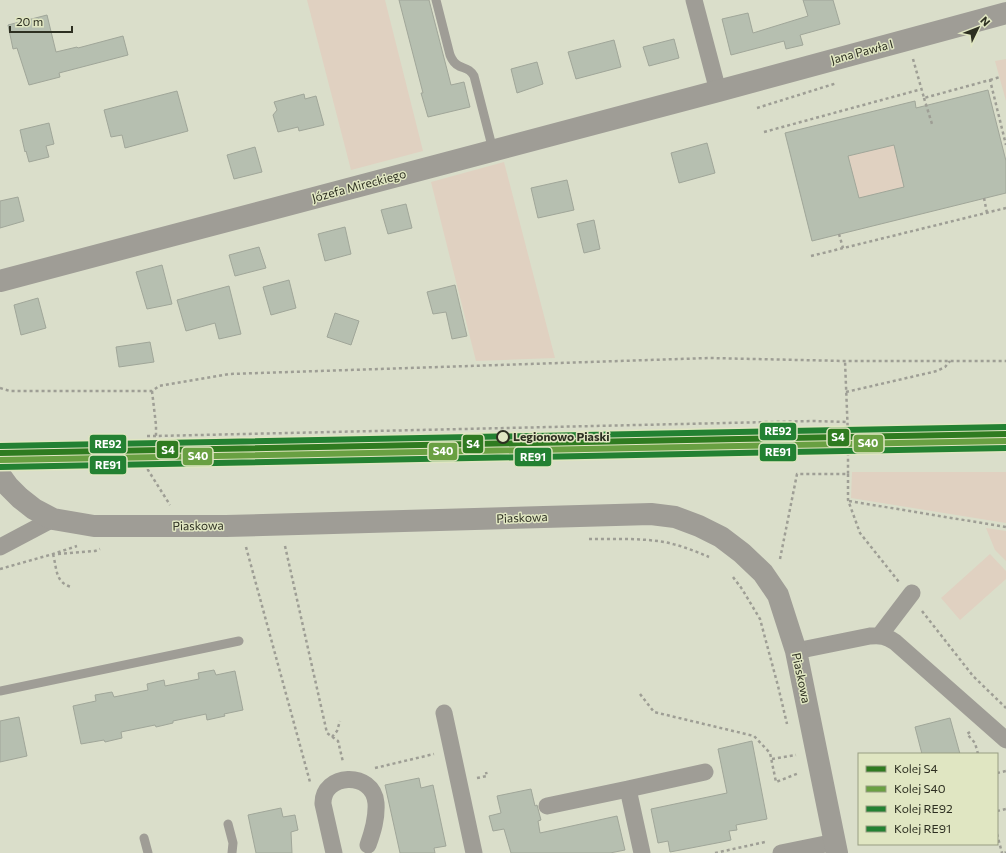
<svg xmlns="http://www.w3.org/2000/svg" width="1006" height="853" font-family="Commissioner,sans-serif">
  <rect width="100%" height="100%" fill="#dadeca"/>
  <path fill="#e0d1c1" d="M307,0h78l38,151 -72,19z
    M1006,59v42l-11,-40z
    M894,145l10,42 -45,11 -11,-42z
    M504,162l51,196 -79,3 -45,-179z
    M852,472h154v51l-155,-25z
    M986,528l20,3v30l-11,-11z
    M990,554l16,17v8l-46,41 -19,-22z"/>
  <path fill="#b6bfb0" stroke="#a0a699" fill-rule="evenodd" d="M399,0h30l22,85 13,-3 6,25 -42,10 -7,-24h2z
    M803,0h30l7,24 -40,11 3,10 -17,4 -2,-8 -53,14 -9,-36 26,-6 5,20 55,-17z
    M47,15l9,37 21,-5 1,1 45,-12 5,19 -69,18 1,4 -31,8 -12,-37 -4,1 -5,-24z
    M674,39l5,19 -30,8 -6,-19z
    M614,40l7,27 -45,12 -8,-27z
    M537,62l6,22 -26,9 -6,-24z
    M988,90l18,71v32l-194,48 -27,-108 130,-32 1,7zM894,145l10,42 -45,11 -11,-42z
    M177,91l11,40 -63,17 -3,-13 -11,2 -7,-27z
    M304,94l1,5 11,-3 8,29 -25,6 -1,-4 -20,5 -5,-17 4,-5 -3,-8z
    M49,123l5,21 -8,2 3,11 -20,5 -3,-11 -1,1 -5,-22z
    M707,143l8,30 -36,10 -8,-30z
    M255,147l7,25 -28,7 -7,-24z
    M567,180l7,30 -36,8 -7,-30z
    M18,197l6,24 -24,7v-27z
    M406,204l6,24 -24,6 -7,-24z
    M594,220l6,29 -16,4 -7,-29z
    M345,227l6,27 -26,7 -7,-27z
    M259,247l7,21 -31,8 -6,-21z
    M162,265l10,39 -25,5 -11,-37z
    M289,280l7,28 -25,7 -8,-28z
    M455,285l12,51 -15,3 -6,-27 -13,2 -6,-22z
    M229,286l12,48 -22,5 -4,-16 -29,8 -9,-31z
    M38,298l8,30 -25,7 -7,-30z
    M335,313l24,8 -8,24 -24,-8z
    M150,342l4,20 -35,5 -3,-20z
    M214,670l2,5 19,-4 8,39 -19,4 1,2 -18,4 -1,-6 -33,7v2l-17,4 -1,-2 -34,7 1,6 -17,4 -1,-2 -23,4 -8,-38 23,-5 -1,-6 17,-3 2,5 34,-7 -1,-6 17,-4 1,6 34,-7 -1,-6z
    M19,717l8,39 -27,6v-41z
    M950,718l10,36h-38l-7,-27z
    M752,741l15,78 -31,6 1,5 -8,1 2,9 -9,2 -52,10 -2,-11 -10,2 -7,-34 76,-16 -9,-44z
    M419,778l2,10 12,-3 13,61 -12,2 1,5h-35l-15,-68z
    M531,789l4,17 2,-1 4,15 -3,1 2,12 77,-17 8,34 -15,3h-99l-7,-24 -11,2 -4,-15 12,-3 -4,-17z
    M281,808l2,9 12,-2 3,15 -7,2 1,21h-36l-8,-38z"/>
  <g fill="none" stroke-linecap="round" stroke-linejoin="round">
    <path stroke="#9e9e95" stroke-width="2.5" stroke-dasharray="3 3" stroke-linecap="butt" d="M913,59l11,39 66,-18 16,65
      M990,80l10,-3
      M924,98l8,26
      M757,108l80,-25
      M764,132l158,-43
      M984,198l3,15
      M839,234l4,14
      M811,256l195,-48
      M0,388l10,3h142l7,-5 70,-12 480,-16 136,3h161
      M152,391l4,34v11l657,-15 35,1
      M846,392l91,-21 8,-4 5,-6
      M156,436h-9l1,34 22,35
      M0,448l4,7
      M848,474v26l12,33 39,49
      M849,501l157,26
      M589,539c25,0 51,-1 75,3 16,3 31,9 45,15
      M285,546l42,187 11,8 5,21
      M246,547l64,235
      M53,554c4,15 2,28 18,33
      M58,554l37,-3 5,-2
      M780,559l17,-85h51v-38l-3,-75
      M0,569l53,-15 24,-8
      M733,577l9,12 18,30 18,67 9,38
      M922,611l51,65 33,32
      M640,694l14,18 100,24 16,17 6,29 23,-9
      M970,732l-3,2 8,9 3,11
      M332,737l5,-6 3,-10
      M772,759l24,-4
      M375,768l59,-14
      M997,773l9,-2
      M477,778l10,-2 -1,-4
      M997,811l9,-2
      M997,834l5,19
      M715,853l50,-11
      M1005,853l1,-1"/>
    <path stroke="#9f9d96" stroke-width="9" d="M436,0l14,55c2,5 5,9 9,11 7,3 11,3 15,10l19,74
      M0,691l239,-50
      M228,824l5,19 -1,10
      M144,838l4,15"/>
    <path stroke="#9f9d96" stroke-width="17" d="M694,0l24,91
      M0,547l53,-28
      M880,635l32,-42
      M796,651l74,-15c11,-1 16,0 25,6l111,98
      M444,713l30,140
      M628,789l77,-17
      M547,806l81,-17 14,64
      M334,853l-11,-49c-1,-31 50,-34 53,-1 1,15 -3,28 -8,42
      M781,853l54,-11"/>
    <path stroke="#9f9d96" stroke-width="22" d="M0,281l718,-190 288,-78
      M0,475l8,11 12,12 14,11 19,10 41,7h132l425,-12 24,3 24,9 22,11 21,16 21,20 15,22 18,56 41,202"/>
    <defs>
      <path id="rail-1" d="M0,453l1006,-19"/>
      <path id="rail-2" d="M0,460l1006,-19"/>
      <path id="rail-3" d="M0,446l1006,-19"/>
      <path id="rail-4" d="M0,467l1006,-19"/>
    </defs>
    <use href="#rail-1" stroke="#e0e6c2" stroke-width="9"/>
    <use href="#rail-2" stroke="#e0e6c2" stroke-width="9"/>
    <use href="#rail-3" stroke="#e0e6c2" stroke-width="9"/>
    <use href="#rail-4" stroke="#e0e6c2" stroke-width="9"/>
    <use href="#rail-1" stroke="#2f7b20" stroke-width="6"/>
    <use href="#rail-2" stroke="#69a042" stroke-width="6"/>
    <use href="#rail-3" stroke="#238132" stroke-width="6"/>
    <use href="#rail-4" stroke="#238132" stroke-width="6"/>
  </g>
  <circle fill="#e0e6c2" stroke="#2d2f21" stroke-width="2" cx="503" cy="437" r="6"/>
  <g text-anchor="middle" stroke-width="3" stroke-linejoin="round" paint-order="stroke">
    <g font-size="12" fill="#2d2f21" stroke="#e0e6c2">
      <text transform="translate(862 52) rotate(-15)" y="4">Jana Pawła I</text>
      <text transform="translate(359 186) rotate(-15)" y="4">Józefa Mireckiego</text>
      <text transform="translate(522 518) rotate(-2)" y="4">Piaskowa</text>
      <text transform="translate(198 526) rotate(-1)" y="4">Piaskowa</text>
      <text transform="translate(801 678) rotate(78)" y="4">Piaskowa</text>
    </g>
    <g font-size="12" font-weight="bold" fill="#2d2f21" stroke="#e0e6c2" text-anchor="start">
      <text x="513" y="441">Legionowo Piaski</text>
    </g>
  </g>
  <g stroke="#e0e6c2" stroke-width="1.5">
    <rect x="759" y="422" width="38" height="19" rx="4" fill="#238132"/>
    <rect x="827" y="428" width="23" height="19" rx="4" fill="#2f7b20"/>
    <rect x="853" y="434" width="31" height="19" rx="4" fill="#69a042"/>
    <rect x="89" y="434" width="38" height="20" rx="4" fill="#238132"/>
    <rect x="462" y="434" width="22" height="20" rx="4" fill="#2f7b20"/>
    <rect x="156" y="440" width="23" height="19" rx="4" fill="#2f7b20"/>
    <rect x="428" y="442" width="30" height="19" rx="4" fill="#69a042"/>
    <rect x="759" y="443" width="38" height="19" rx="4" fill="#238132"/>
    <rect x="182" y="447" width="31" height="19" rx="4" fill="#69a042"/>
    <rect x="514" y="447" width="38" height="20" rx="4" fill="#238132"/>
    <rect x="89" y="455" width="38" height="20" rx="4" fill="#238132"/>
  </g>
  <g font-size="11" text-anchor="middle" font-weight="bold" fill="#fff">
    <text x="778" y="435">RE92</text>
    <text x="838" y="441">S4</text>
    <text x="868" y="447">S40</text>
    <text x="108" y="448">RE92</text>
    <text x="473" y="448">S4</text>
    <text x="168" y="454">S4</text>
    <text x="443" y="455">S40</text>
    <text x="778" y="456">RE91</text>
    <text x="198" y="460">S40</text>
    <text x="533" y="461">RE91</text>
    <text x="108" y="469">RE91</text>
  </g>
  <rect x="858" y="753" width="140" height="92" fill="#e0e6c2" stroke="#989d82"/>
  <rect x="866" y="766" width="20" height="6" fill="#2f7b20" stroke="#989d82"/>
  <text x="894" y="773" font-size="12" fill="#2d2f21">Kolej S4</text>
  <rect x="866" y="786" width="20" height="6" fill="#69a042" stroke="#989d82"/>
  <text x="894" y="793" font-size="12" fill="#2d2f21">Kolej S40</text>
  <rect x="866" y="806" width="20" height="6" fill="#238132" stroke="#989d82"/>
  <text x="894" y="813" font-size="12" fill="#2d2f21">Kolej RE92</text>
  <rect x="866" y="826" width="20" height="6" fill="#238132" stroke="#989d82"/>
  <text x="894" y="833" font-size="12" fill="#2d2f21">Kolej RE91</text>
  <g transform="translate(978 28) rotate(47)" stroke="#e0e6c2" stroke-width="3" paint-order="stroke">
  <path d="M0-3L7 15L0 10L-7 15Z" fill="#2d2f21"/>
  <text y="-6" font-size="11" font-weight="bold" text-anchor="middle" fill="#2d2f21">N</text>
  </g>
  <path d="M10 26v6h62v-6" fill="none" stroke="#2d2f21" stroke-width="2"/>
  <text x="16" y="26" font-size="12" fill="#2d2f21" stroke="#e0e6c2" stroke-width="3" paint-order="stroke">20 m</text>
</svg>
